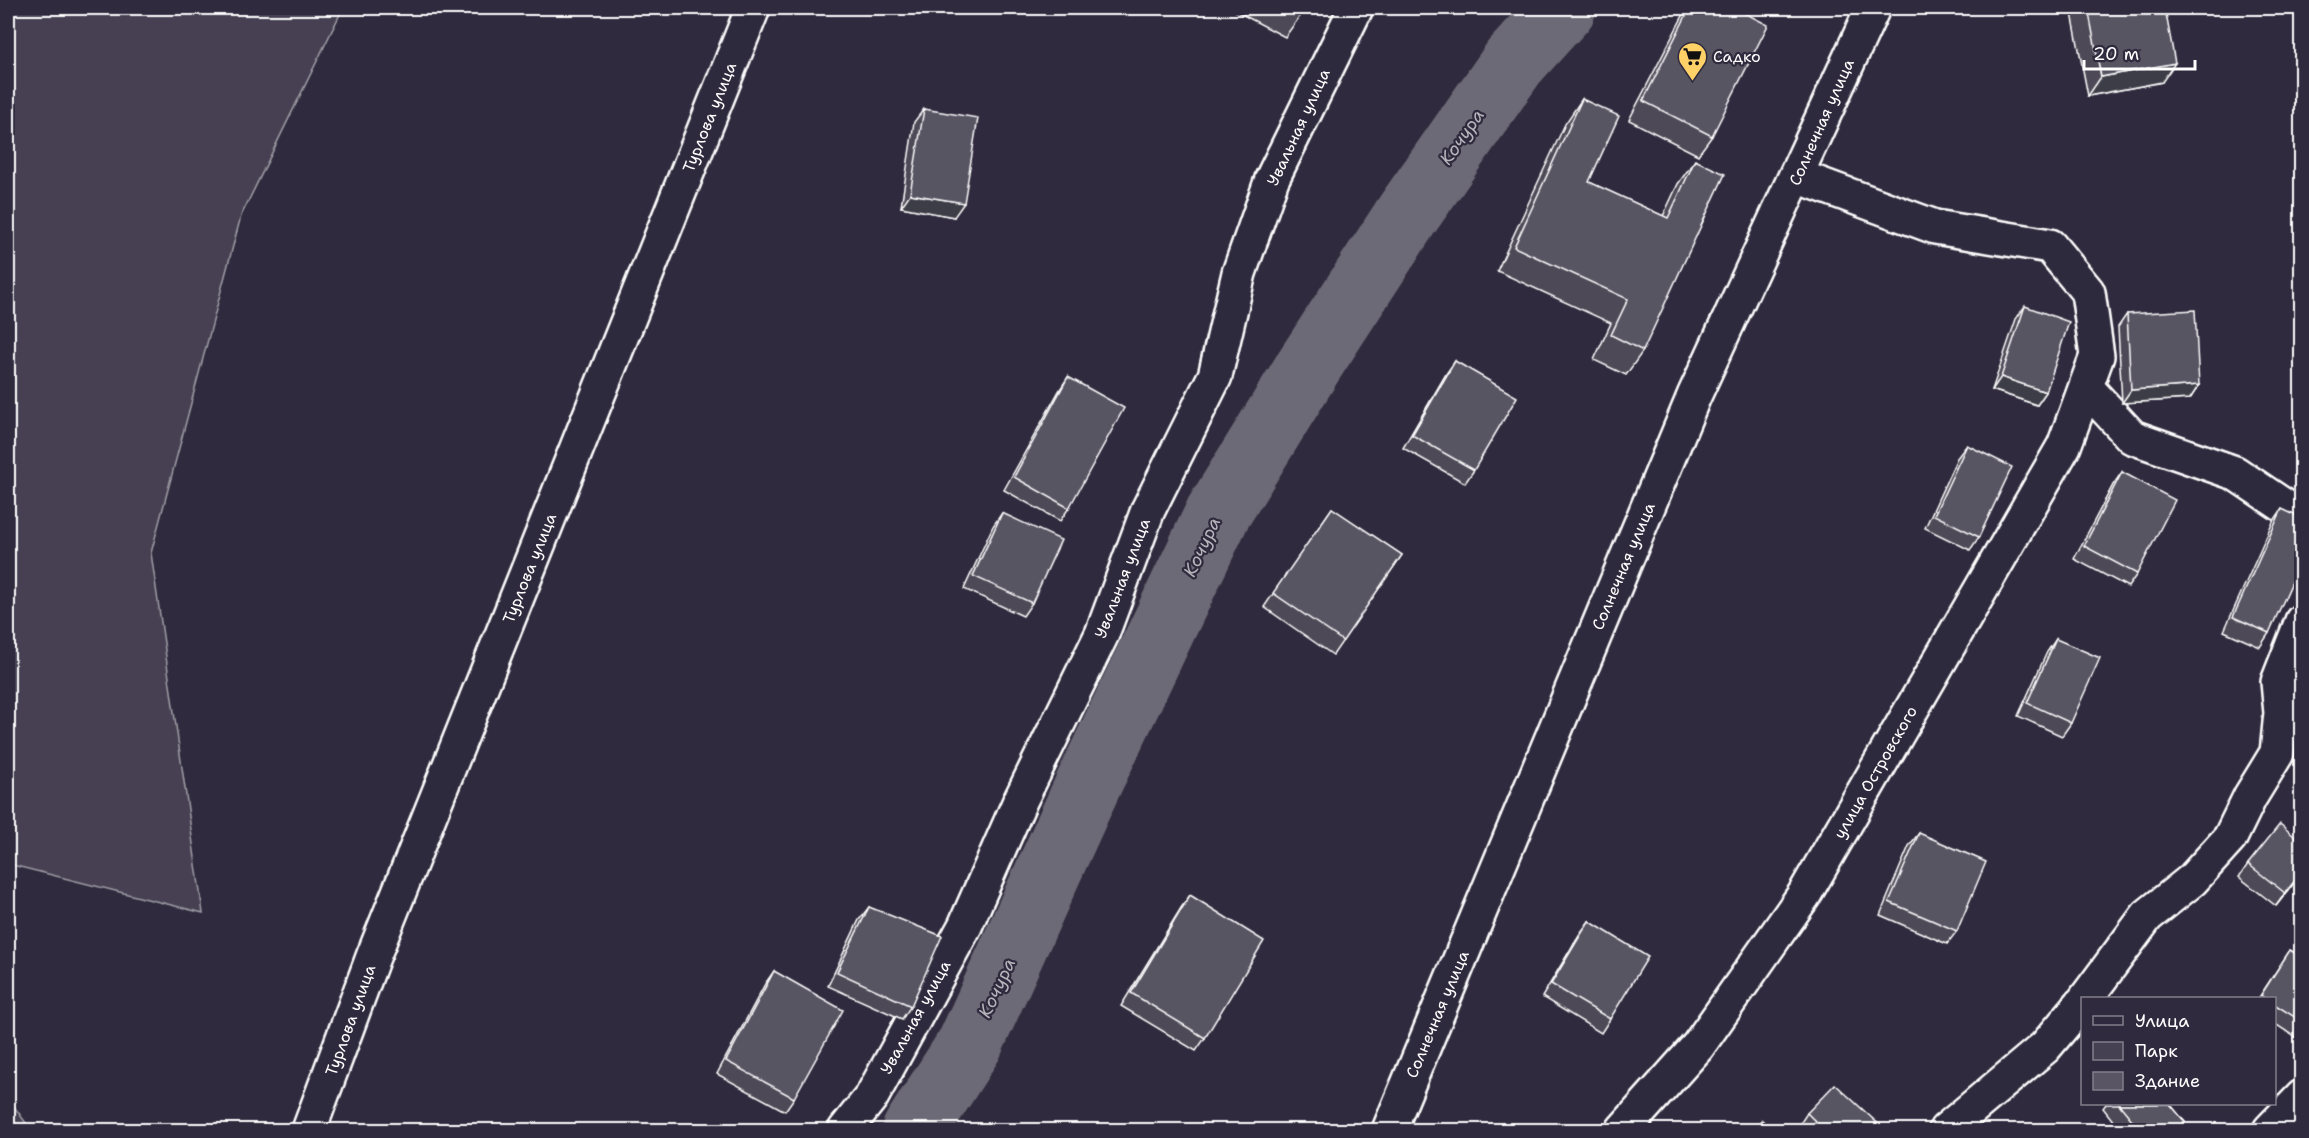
<svg xmlns="http://www.w3.org/2000/svg" width="2309" height="1138" font-family="'Shantell Sans',sans-serif">
  <rect width="100%" height="100%" fill="#2f2a3d"/>
  <filter id="ink" filterUnits="userSpaceOnUse"><feTurbulence type="fractalNoise" baseFrequency=".0167" numOctaves="2"/><feDisplacementMap in="SourceGraphic" scale="12" xChannelSelector="R" yChannelSelector="G"/><feConvolveMatrix kernelMatrix="1 2 1 2 8 2 1 2 1" color-interpolation-filters="sRGB"/></filter>
  <g filter="url(#ink)">
    <path fill="#464152" stroke="#a2a0a8" stroke-width="1.5" d="M8,8h335l-102,208 -90,337 52,360 -195,-49z
      M8,1098l23,32h-23z"/>
    <g fill="none" stroke-linecap="round" stroke-linejoin="round">
      <path stroke="#6d6a77" stroke-width="66" d="M915,1130l55,-86 117,-257 131,-274 92,-149 97,-149 107,-153 49,-54"/>
      <defs>
        <path id="minor" d="M2086,387l46,50 103,36 67,45
          M2086,998l61,-82 45,-36 38,-42 20,-41 27,-44 4,-40 -3,-31 24,-61
          M309,1130l64,-173 380,-949
          M845,1130l27,-34 93,-170 55,-125 82,-167 46,-124 67,-134 24,-103 33,-94 84,-171
          M1623,1130l75,-84 106,-151 260,-449 33,-90 -9,-64 -38,-46 -115,-19 -138,-51
          M1946,1130l99,-83 37,-44
          M2270,1130l32,-33"/>
        <path id="major" d="M1389,1130l305,-734 179,-388"/>
      </defs>
      <use href="#minor" stroke="#fff" stroke-width="38"/>
      <use href="#major" stroke="#fff" stroke-width="38"/>
      <use href="#minor" stroke="#2f2a3d" stroke-width="33"/>
      <use href="#major" stroke="#2f2a3d" stroke-width="33"/>
    </g>
    <path fill="#4d4956" stroke="#fff" stroke-width="1.5" d="M1230,8h76l-21,29z
      M1687,8h3l22,128 -14,19 -69,-35z
      M2071,8h94l-3,74 -74,14z
      M1582,99l7,83 74,34 15,-32 17,-24 -52,191 -17,24 -32,-15 17,-37 -114,-52 68,-147z
      M924,109l30,108 -53,-10 13,-85z
      M2025,306l21,86 -9,13 -45,-15 24,-71z
      M2127,314l72,71 -9,14 -68,4 -4,-76z
      M1455,361l19,109 -9,13 -62,-35 43,-74z
      M1068,377l1,131 -9,13 -56,-31 55,-99z
      M1967,445l12,92 -9,13 -45,-22 32,-70z
      M2122,472l15,102 -9,13 -54,-28 39,-74z
      M1332,508l70,47 -69,100 -69,-48z
      M2282,509l-13,124 -9,14 -36,-16 49,-109z
      M1002,513l30,90 -9,13 -59,-27 29,-63z
      M2056,639l15,84 -9,13 -44,-20 29,-64z
      M1919,833l38,98 -10,13 -67,-29 29,-69z
      M2248,864l53,10 -25,32 -37,-29z
      M1190,895l15,143 -9,13 -75,-45 60,-98z
      M869,907l42,99 -9,13 -74,-33 31,-66z
      M1589,921l21,98 -9,14 -59,-36 37,-62z
      M2290,950l11,7v84l-27,-18v-24h-16z
      M774,971l20,127 -9,13 -68,-37 48,-90z
      M2106,1104h64l15,18 -6,9h-58l-18,-23z
      M1807,1113l79,18h-84l-4,-4z"/>
    <path fill="#3e3c46" stroke="#fff" stroke-width="1.5" d="M2175,63l-13,19 -74,14 13,-19z
      M910,194l54,9 -10,14 -53,-10z
      M2001,377l45,15 -9,13 -45,-15z
      M2199,385l-9,14 -68,4 9,-13z
      M2301,873v1l-25,32 9,-13z
      M2185,1122l-6,9h-4z"/>
    <path fill="#595564" stroke="#fff" stroke-width="1.5" d="M1690,8h45l33,17 -56,111 -69,-35z
      M2088,8h77l10,55 -74,14z
      M1582,99l37,17 -30,66 79,36 27,-58 30,14 -82,177 -32,-16 17,-36 -114,-52z
      M924,109l54,9 -14,85 -54,-9z
      M2025,306l44,16 -23,70 -45,-15z
      M2195,310l4,75 -68,5 -4,-76z
      M1455,361l62,36 -43,73 -62,-35z
      M1068,377l56,31 -55,100 -55,-31z
      M1967,445l45,22 -33,70 -45,-22z
      M2122,472l53,28 -38,74 -53,-28z
      M1332,508l70,47 -59,86 -70,-48z
      M2282,509l19,9v44l-32,71 -36,-16z
      M1002,513l59,27 -29,63 -59,-27z
      M2056,639l44,19 -29,65 -44,-20z
      M2280,824l21,18v31l-16,20 -37,-29z
      M1919,833l67,29 -29,69 -68,-29z
      M1190,895l74,46 -59,97 -74,-45z
      M869,907l73,29 -31,70 -74,-34z
      M1589,921l59,36 -38,62 -59,-35z
      M2290,950l11,7v64l-27,-17v-5h-9l-4,-4z
      M774,971l69,39 -49,88 -68,-37z
      M1835,1084l51,47h-61l-18,-18z
      M2119,1104h51l15,18 -10,9h-34z
      M1762,1120l11,11h-20z"/>
  </g>
  <defs>
    <symbol id="supermarket-pin" viewBox="-11 -11 22 30"><path d="M0 17L-7.5 6A9.5 9.5 0 1 1 7.5 6Z" fill="#ffd166" stroke="#2f2a3d"/><path d="M-6-5.5h2.5l.6 2H6L4.5 2H-2.5L-4.4-4H-6ZM-1.5 3.2a1.3 1.3 0 1 0 .1 0ZM3 3.2a1.3 1.3 0 1 0 .1 0Z" fill="#111"/></symbol>
  </defs>
  <g fill-rule="evenodd">
    <use href="#supermarket-pin" x="1676" y="40" width="33" height="45"/>
  </g>
  <g text-anchor="middle" stroke-width="4.5" stroke-linejoin="round" paint-order="stroke">
    <g font-size="16" fill="#fff" stroke="#2f2a3d" text-anchor="start">
      <text x="1713" y="62">Садко</text>
    </g>
    <g font-size="16" fill="#fff" stroke="#2f2a3d">
      <text transform="translate(709 117) rotate(-68)" y="6">Турлова улица</text>
      <text transform="translate(1821 122) rotate(-66)" y="6">Солнечная улица</text>
      <text transform="translate(1298 127) rotate(-65)" y="6">Увальная улица</text>
      <text transform="translate(1623 566) rotate(-67)" y="6">Солнечная улица</text>
      <text transform="translate(529 568) rotate(-68)" y="6">Турлова улица</text>
      <text transform="translate(1122 578) rotate(-69)" y="6">Увальная улица</text>
      <text transform="translate(1875 772) rotate(-60)" y="6">улица Островского</text>
      <text transform="translate(1437 1014) rotate(-67)" y="6">Солнечная улица</text>
      <text transform="translate(915 1017) rotate(-61)" y="6">Увальная улица</text>
      <text transform="translate(350 1020) rotate(-70)" y="6">Турлова улица</text>
    </g>
    <g font-size="18" font-style="italic" fill="#b6b4bb" stroke="#2f2a3d">
      <text transform="translate(1462 137) rotate(-55)" y="6">Кочура</text>
      <text transform="translate(1202 547) rotate(-65)" y="6">Кочура</text>
      <text transform="translate(997 988) rotate(-65)" y="6">Кочура</text>
    </g>
  </g>
  <rect width="2309" height="1138" fill="none" stroke="#2f2a3d" stroke-width="30"/>
  <rect x="15" y="15" width="2279" height="1108" fill="none" stroke="#fff" stroke-width="2" filter="url(#ink)"/>
  <rect x="2081" y="997" width="195" height="108" fill="#2f2a3d" stroke="#827f8b" stroke-width="1.5"/>
  <rect x="2093" y="1016" width="30" height="9" fill="#2f2a3d" stroke="#827f8b" stroke-width="1.5"/>
  <text x="2135" y="1027" font-size="18" fill="#ffffff">Улица</text>
  <rect x="2093" y="1042" width="30" height="18" fill="#464152" stroke="#827f8b" stroke-width="1.5"/>
  <text x="2135" y="1057" font-size="18" fill="#ffffff">Парк</text>
  <rect x="2093" y="1072" width="30" height="18" fill="#595564" stroke="#827f8b" stroke-width="1.5"/>
  <text x="2135" y="1087" font-size="18" fill="#ffffff">Здание</text>
  <path d="M2084 60v9h111v-9" fill="none" stroke="#ffffff" stroke-width="3"/>
  <text x="2093" y="60" font-size="18" fill="#ffffff" stroke="#2f2a3d" stroke-width="4.5" paint-order="stroke">20 m</text>
</svg>
